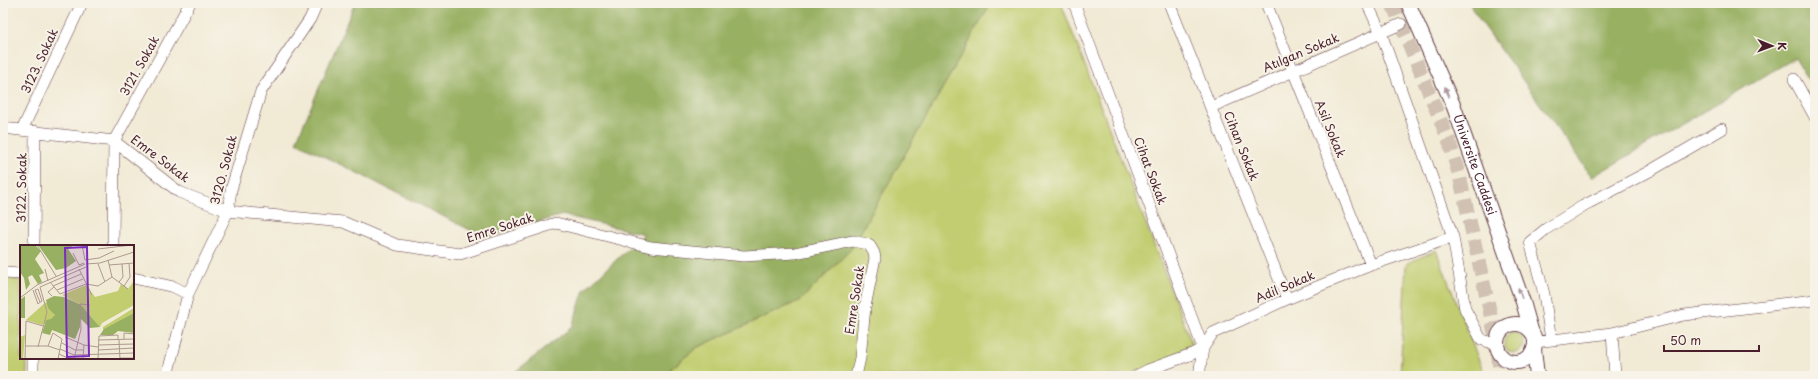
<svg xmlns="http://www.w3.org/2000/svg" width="1818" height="379" font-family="'Playpen Sans',sans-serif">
  <rect width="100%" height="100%" fill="#f7f3e8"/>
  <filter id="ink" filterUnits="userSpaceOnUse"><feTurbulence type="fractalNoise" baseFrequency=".025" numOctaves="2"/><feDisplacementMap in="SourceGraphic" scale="8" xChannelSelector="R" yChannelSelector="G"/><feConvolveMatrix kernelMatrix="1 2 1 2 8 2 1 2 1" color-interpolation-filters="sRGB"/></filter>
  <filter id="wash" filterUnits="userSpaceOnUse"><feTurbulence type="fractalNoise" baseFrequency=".012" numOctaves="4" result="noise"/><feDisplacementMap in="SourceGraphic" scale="16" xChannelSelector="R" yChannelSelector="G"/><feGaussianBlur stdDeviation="0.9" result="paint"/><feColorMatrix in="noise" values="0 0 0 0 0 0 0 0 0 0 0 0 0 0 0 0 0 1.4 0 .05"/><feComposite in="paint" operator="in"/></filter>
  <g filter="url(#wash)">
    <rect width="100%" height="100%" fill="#f1ead5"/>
    <path fill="#c1cd6f" stroke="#86764d" d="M991,3h70l131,341 -49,32h-481l34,-28 105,-48 50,-51z
      M1436,250l49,126h-85l6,-112z
      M3,279l18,1v78h6v18h-24z
      M1504 343a10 10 0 1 1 20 0a10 10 0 1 1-20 0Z"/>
    <path fill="#98b062" stroke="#716846" d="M355,3h636l-140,246 -50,51 -105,48 -34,28h-152l62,-49 12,-37 60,-56 -82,-19 -76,23 -190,-96z
      M1470,3h345v88l-20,-33 -203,119 -120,-168z"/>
  </g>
  <g filter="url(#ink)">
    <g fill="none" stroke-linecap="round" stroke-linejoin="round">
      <path stroke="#d0c1b3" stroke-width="14" stroke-dasharray="14 7" stroke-linecap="butt" d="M1392,3l57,138 11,37 36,161
        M1498,352l2,24"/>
      <defs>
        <path id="minor" d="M1074,3l129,345 -4,28
          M1169,3l118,296
          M1266,3l105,262
          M1367,3l14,30 72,204 12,72 16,30 15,6
          M1794,79l21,38
          M1211,107l190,-83
          M3,128l111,13 65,51 49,19 115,11 54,23 63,9 96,-31 95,24 93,9 51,-3 58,-12 14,3 3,2 4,7 1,5 -10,49 -5,51 -4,18
          M22,130l60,-127
          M34,246l1,-115
          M113,246l1,-105 76,-138
          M3,273l18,1
          M133,278l41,9 14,7
          M1612,333l3,43
          M1551,340l-7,-46 -14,-52 16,-13 37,-23 67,-35 72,-42
          M1535,342l77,-9 72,-18 131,-15
          M33,376v-18
          M167,376l21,-82 40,-83 3,-21 30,-99 49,-72 7,-16
          M1136,376l12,-6 44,-16 11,-6 10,-15 74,-34 84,-34 82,-28"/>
        <g id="tertiary">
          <path id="s1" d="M1408,3l46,104 69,195 8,28"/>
          <circle cx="1516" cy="343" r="19"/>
          <path d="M1534,349l3,27"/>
        </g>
      </defs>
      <use href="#minor" stroke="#633d44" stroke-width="12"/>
      <use href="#tertiary" stroke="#633d44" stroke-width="16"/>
      <use href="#minor" stroke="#fff" stroke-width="11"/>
      <use href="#tertiary" stroke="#fff" stroke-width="14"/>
    </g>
    <defs><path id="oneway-solid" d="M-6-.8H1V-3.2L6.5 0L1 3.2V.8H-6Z"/></defs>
    <g fill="#ae9aa0">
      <use href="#oneway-solid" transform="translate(1447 92) rotate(-114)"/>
      <use href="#oneway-solid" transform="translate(1520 293) rotate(-109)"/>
    </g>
  </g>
  <g text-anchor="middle" stroke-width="4" stroke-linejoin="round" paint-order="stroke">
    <g font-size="12" fill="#4a1f2b" stroke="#f7f3e8">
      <text transform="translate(1301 53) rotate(-23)" y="4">Atılgan Sokak</text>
      <text transform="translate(40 61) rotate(-65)" y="4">3123. Sokak</text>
      <text transform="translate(140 66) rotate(-61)" y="4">3121. Sokak</text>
      <text transform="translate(1330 129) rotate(68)" y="4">Asil Sokak</text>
      <text transform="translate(1241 146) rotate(68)" y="4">Cihan Sokak</text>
      <text transform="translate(160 159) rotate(37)" y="4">Emre Sokak</text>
      <text dy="4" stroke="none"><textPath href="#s1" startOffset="175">Üniversite Caddesi</textPath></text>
      <text transform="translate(224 170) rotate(-75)" y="4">3120. Sokak</text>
      <text transform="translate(1150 171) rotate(69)" y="4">Cihat Sokak</text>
      <text transform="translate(22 188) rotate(-89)" y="4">3122. Sokak</text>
      <text transform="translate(500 228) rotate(-18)" y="4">Emre Sokak</text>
      <text transform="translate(1285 287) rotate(-23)" y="4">Adil Sokak</text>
      <text transform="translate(855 300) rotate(-81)" y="4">Emre Sokak</text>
    </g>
  </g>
  <g transform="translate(20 245)">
    <rect width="114" height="114" fill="#f1ead5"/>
    <path d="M114,36v24l-32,18 -2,4 -19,-22 -19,-10 24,-10 9,12 23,-6 3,-7 7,5zM26,57l9,13 -2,3 -11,7 -16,-5zM114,63v5l-31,18v-4zM5,90l-2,24h-3v-22z" fill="#c1cd6f"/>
    <path d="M0,0h15l6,6 -6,8 9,14 -5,2 3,7 -4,2 -6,-9 -4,2 2,7 -4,6 -2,-12 -4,-6zM18,0h36l-6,4 8,12 -10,7 -10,2zM5,51v22h-5v-18zM34,51l10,1 17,8 19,22 -10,1 -10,-10v9l-5,12 -23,-9 -2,5 -8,-2 4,-13 5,-1 4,-4 -7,-7 -2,-8zM114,68v20l-16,-2 -5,4h-13l4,-6z" fill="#98b062"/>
    <path fill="none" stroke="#ae9991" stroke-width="1" d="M17,0l19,31M62,0l3,15M78,4l34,-4M53,8l6,12 5,-2M65,15l14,-2 15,-7M88,15l4,17 16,12M66,19l14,-1 34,-11M78,19l7,18M89,20l25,-2M25,24l3,12M59,24l13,26M30,37l10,12 26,-10 12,2 14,-9M99,37l4,-5 -1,-13M33,41l28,-12M104,41l6,-9 -1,-14M13,45l5,14 1,-1 3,-2 -4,-12 -3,1 5,12M37,45l26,-11M32,51l-4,-4 6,-5M0,53l17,-13 48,-21M45,92l19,8 14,2M104,94v-6l10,1M78,95l36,-1M99,95l1,19M42,98l13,7h8M78,100l36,-1M5,101h23l12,4M28,101l5,-13 9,6 -4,20M18,102l9,-35 -7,-25 46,-20M40,104l14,6M78,105l36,-2M39,109l11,5M54,110l60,-2M100,113h14M5,114l1,-38 17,5M54,114l7,-30 -1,-25 10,1M63,114l1,-14M78,114l1,-23 19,-1v5"/>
    <path fill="#7b2cbf" fill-opacity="0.15" stroke="#7b2cbf" stroke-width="2" d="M67,2l2,109 -22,1 -2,-109z"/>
    <rect width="114" height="114" fill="none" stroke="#4a1f2b" stroke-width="2"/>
  </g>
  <rect width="1818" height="379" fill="none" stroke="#f7f3e8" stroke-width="16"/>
  <g transform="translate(1772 46) rotate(91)" stroke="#f7f3e8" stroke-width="3" paint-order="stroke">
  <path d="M0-3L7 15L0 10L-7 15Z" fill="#4a1f2b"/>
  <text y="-6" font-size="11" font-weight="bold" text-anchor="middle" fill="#4a1f2b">K</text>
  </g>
  <path d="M1664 345v6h95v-6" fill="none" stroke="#4a1f2b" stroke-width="2"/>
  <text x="1670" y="345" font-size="12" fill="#4a1f2b" stroke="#f7f3e8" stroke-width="3" paint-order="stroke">50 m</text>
</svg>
